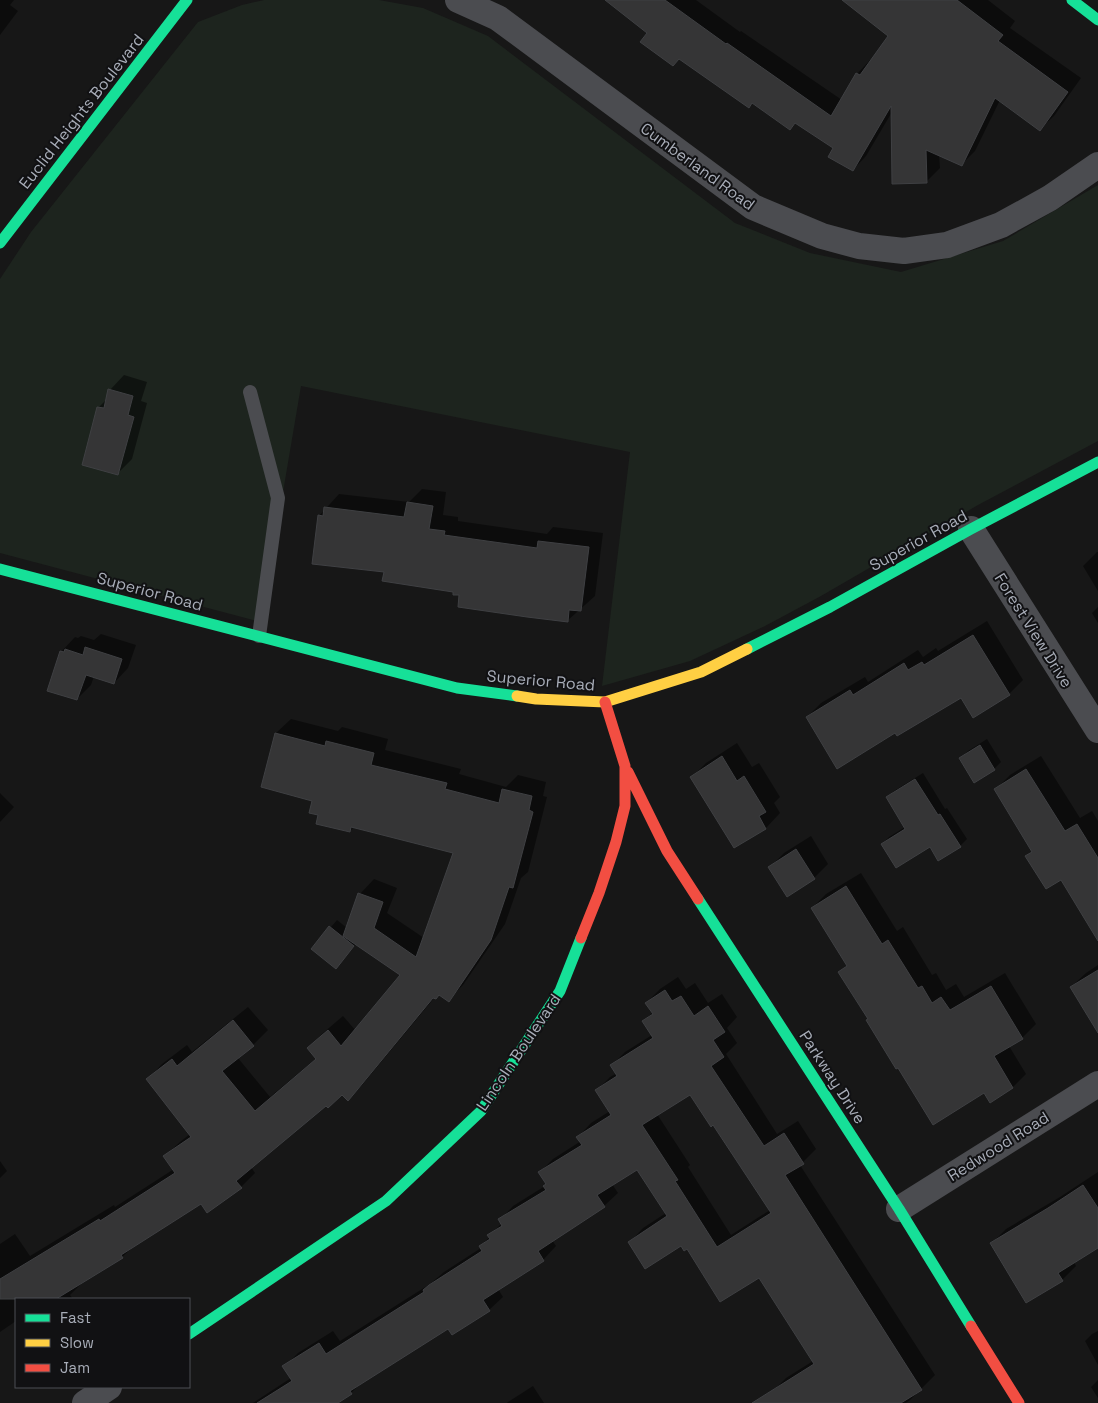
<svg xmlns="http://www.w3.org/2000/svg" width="1098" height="1403" font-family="'Space Grotesk',sans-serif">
  <rect width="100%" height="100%" fill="#171717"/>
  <path fill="#1d241e" d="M264,0h115l44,8 65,28 247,187 75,30 91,19 102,-31 95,-56v256l-120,64 -157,91 -56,30 -75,35 -88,25 28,-234 -329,-66 -40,236 -261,-69v-274l31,-47 167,-210 44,-17z"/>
  <path fill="#0007" fill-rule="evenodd" d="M0,0h14l-4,5 8,6 -18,24z
    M607,0h89l44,32 1,-1 101,69 15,-26 13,-14 1,1 18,-25 -45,-36h144l27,21 -5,7 71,50 -27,38 -14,13 -40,-29 -25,51 -13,13 -23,-10 1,14 -14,14 -34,-70 -26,44 -13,14 -19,-22 -38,-26 -6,6 -37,-26 -4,4 -69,-48 -7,7 -25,-32z
    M124,375l23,7 -6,19 6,2 -15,56 -15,15 -18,-67 8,-8 3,-9z
    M422,489l24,3 -3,23 15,2v4l89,13 6,-7 50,6 -8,63 -28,25 -106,-27 -6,-3 -70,-20 -66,-55 20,-22 70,8z
    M1097,552h1v39l-15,-25z
    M1098,607v16l-6,-10z
    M987,621l36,59 -14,14 -48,3 -65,34 -89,-14 14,-14 44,-26 3,5 50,-32 5,7 13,-9 2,3z
    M101,634l35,11 -8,23 -14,15 -20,-7 -3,9 -14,14 -16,-47 14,-15 3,1 3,-2 13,4z
    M291,719l47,12 4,-4 46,12 -3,11 76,19 -2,5 47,13 12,-12 28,7 -3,14 4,1 -19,75 -7,6 -16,46 -42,61 -15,15 -8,-6 -5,3 -73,88 -14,14 -6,-6 -16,12 -75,62 4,6 -14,14 -39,15 -69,45 -11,10 -39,25 -13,13 3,4h-57v22l-16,11v-88l15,-10 15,22 84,-51 1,2 59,-38 -9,-13 15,-14 10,-8 -42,-55 14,-15 25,-19 5,7 56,-45 20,23 -15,15 -15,13 32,39 47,-39 -8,-10 14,-15 20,-17 13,15 46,-56 -46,-32 -13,17 -30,-12 24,-28 10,8 13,-34 14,-15 23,9 -10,25 37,25 31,-86 -101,-25 -4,4 -31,-17 -6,-14 -51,-14 14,-53z
    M987,739l14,23 -7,7 -33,-11 7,-7z
    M737,743l15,24 7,-4 21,34 -6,6 6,10 -14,15 -31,18 -43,-69 14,-14z
    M1041,756l39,62 12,-7 6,10v117l-37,-60 -34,-22 6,-6 -37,-61 14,-14z
    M923,773l22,36 2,-1 20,31 -7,7 -78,-2 7,-7 16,-10 -18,-29 7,-7z
    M0,793l14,14 -14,15z
    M811,836l17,28 -14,14 -44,-11 14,-14z
    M861,873l36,58 6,-4 29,48 4,-2 10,17 10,-6 8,13 41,-24 31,51 -14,14 -13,8 17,28 -13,13 -28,4 -116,-72 -29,-47 7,-7 -35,-57 14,-14z
    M1098,965v58l-27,-36 15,-14z
    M678,977l8,12 9,-6 13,20 14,-9 15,23 -10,11 10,15 -11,11 51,80 21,-13 18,28 -16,16 135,210 -25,25 -4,3h-140l7,-12 13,-13 27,-17 -53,-85 -79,-32 -51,-2 13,-14 23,-15 -28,-44 -26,15 6,9 -14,13 -52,34 4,6 -13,14 -45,29 5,8 -14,13 -41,17 -86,55 -11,11 -15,10h-83l38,-25 -7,-11 14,-14 35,-22 7,10 90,-57 14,-12 37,-24 -1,-2 10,-9 -1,-1 13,-13 -2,-3 13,-14 32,-20 2,-3 -7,-11 13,-13 28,-18 -3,-4 13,-14 19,-12 -13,-21 13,-13 7,-4 -5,-8 13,-13 27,-17 -8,-14 9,-9 -7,-9 14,-14zM690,1093l23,31 57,86 -39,25 -43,-68 2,-2 -33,-51z
    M0,1161l7,10 -7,7z
    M1098,1172v75l-24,15 2,4 -14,14 -70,-37 14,-14 54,-32z
    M1098,1331v34l-13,-24 7,-7z
    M1098,1380v18l-7,-11z
    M533,1386l11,17h-37l1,-1z"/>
  <path fill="#353536" stroke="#3f4043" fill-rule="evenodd" d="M605,0h60l61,44 1,-1 104,73 25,-43 4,2 28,-39 -46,-36h115l46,35 -5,6 70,51 -28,39 -45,-33 -33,68 -36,-16 1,33 -35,1 -1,-78 -38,65 -25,-14 5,-9 -38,-25 -5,7 -38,-27 -3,5 -70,-49 -6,7 -33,-24 7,-9z
    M108,389l25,7 -5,19 6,2 -16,58 -36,-10 15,-58 7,1z
    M407,502l26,4 -4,23 16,2 -1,4 93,13 1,-7 51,6 -8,64 -12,-1 -1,12 -41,-5 -69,-10 1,-12h-6v-3l-71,-11 2,-9 -72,-8 6,-49 5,1 1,-9 80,10z
    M973,635l37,60 -37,23 -12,-20 -64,38 -2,-3 -58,36 -31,-52 44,-27 3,5 51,-32 4,7 14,-8 2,3z
    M85,647l37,12 -8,25 -28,-9 -9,25 -30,-9 13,-40 4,1 1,-3 18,6z
    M275,733l50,13 1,-5 48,12 -3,12 76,18 -2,6 54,14 3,-14 30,7 -3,14 4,2 -20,76 -4,-1 -18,53 -42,62 -10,-7 -3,4 -3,-1 -85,103 -6,-6 -14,13 -2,-2 -90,75 6,7 -35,25 -6,-9 -80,51 2,3 -67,41h-56v-20l99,-60 1,2 75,-48 -12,-17 28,-19 -45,-58 26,-20 5,7 56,-46 21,26 -32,25 33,40 61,-52 -9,-11 21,-18 13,16 59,-71 -57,-39 15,-43 25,9 -9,26 42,29 37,-104 -102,-26 -1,5 -34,-8 2,-9 -9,-2 3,-12 -51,-14z
    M980,745l15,25 -21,13 -15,-25z
    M722,756l15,25 7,-5 22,36 -7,4 7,13 -32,19 -44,-71z
    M1026,769l39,62 12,-7 21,34v83l-37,-61 -15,9 -21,-33 7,-4 -38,-63z
    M915,779l23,36 2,-1 21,33 -23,14 -8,-14 -34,21 -15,-24 24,-15 -19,-32z
    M796,849l19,30 -28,18 -19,-30z
    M846,886l36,58 6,-4 30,48 4,-2 10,17 9,-6 9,13 41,-24 32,53 -29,17 19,32 -23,15 -6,-10 -51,32 -35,-57 -2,1 -30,-49 2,-1 -30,-47 9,-6 -36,-58z
    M329,926l25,20 -18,23 -25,-20z
    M1098,970v63l-28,-46z
    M665,990l7,11 9,-5 13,20 14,-10 17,26 -12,8 11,17 -13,9 53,80 20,-13 20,31 -19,11 137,215 -21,13h-149l62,-39 -55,-86 -39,24 -33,-53 -3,2 -3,-5 -36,23 -17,-27 39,-26 -30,-46 -40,25 8,12 -67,44 6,10 -61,39 7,11 -38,24 -4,-6 -98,62 2,3 -14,9h-81l35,-22 -10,-15 37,-23 7,11 98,-62 -1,-2 6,-5 53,-34 -3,-5 11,-7 -3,-4 15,-9 -4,-7 48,-29 -3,-4 3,-2 -8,-12 44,-27 -6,-8 35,-22 -16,-25 22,-14 -7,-11 43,-27 -11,-17 11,-7 -8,-11zM690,1095l21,32 2,-2 58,88 -54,34 -42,-66 3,-1 -36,-55z
    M1083,1185l15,23v40l-40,25 5,8 -37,22 -36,-60 58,-35z"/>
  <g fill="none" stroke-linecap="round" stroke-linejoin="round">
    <path stroke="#4b4c50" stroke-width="14" d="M250,392l28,106 -19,138"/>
    <path stroke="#4b4c50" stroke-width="26" d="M458,0l40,18 255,189 69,29 37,10 45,5 43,-6 54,-20 49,-27 48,-33
      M971,529l127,201
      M899,1209l199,-125
      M85,1403l24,-16"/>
    <path stroke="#16e098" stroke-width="11" d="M1072,0l26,20
      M0,243l187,-243
      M0,569l457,119 60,8
      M747,649l83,-42 141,-78 127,-67
      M698,899l201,310 72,117
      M189,1334l197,-133 95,-90 79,-120 21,-53"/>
    <path stroke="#ffcf43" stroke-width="11" d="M517,696l19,3 69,3 96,-30 46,-23"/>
    <path stroke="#f24e42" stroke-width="11" d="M628,772l39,79 31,48
      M581,938l18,-45 17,-51 9,-36v-40l-20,-64
      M971,1326l48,77"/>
  </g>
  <g text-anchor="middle" stroke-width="4" stroke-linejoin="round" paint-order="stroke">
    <g font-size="16" fill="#a8adb8" stroke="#111113">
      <text transform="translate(81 111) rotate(-52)" y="6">Euclid Heights Boulevard</text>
      <text transform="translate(698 166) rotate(36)" y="6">Cumberland Road</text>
      <text transform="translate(918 540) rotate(-29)" y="6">Superior Road</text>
      <text transform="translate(150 591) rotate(15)" y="6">Superior Road</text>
      <text transform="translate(1034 630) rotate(58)" y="6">Forest View Drive</text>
      <text transform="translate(541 680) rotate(5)" y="6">Superior Road</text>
      <text transform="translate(518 1052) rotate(-56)" y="6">Lincoln Boulevard</text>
      <text transform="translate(833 1077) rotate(57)" y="6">Parkway Drive</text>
      <text transform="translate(998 1146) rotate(-32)" y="6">Redwood Road</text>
    </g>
  </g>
  <rect x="15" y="1298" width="175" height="90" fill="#111113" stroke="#4d4f55"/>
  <rect x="25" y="1314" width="25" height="8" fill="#16e098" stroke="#4d4f55"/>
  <text x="60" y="1323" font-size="15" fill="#a8adb8">Fast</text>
  <rect x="25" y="1339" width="25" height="8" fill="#ffcf43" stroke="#4d4f55"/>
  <text x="60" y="1348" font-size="15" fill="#a8adb8">Slow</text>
  <rect x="25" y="1364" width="25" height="8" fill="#f24e42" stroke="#4d4f55"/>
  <text x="60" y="1373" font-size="15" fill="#a8adb8">Jam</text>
</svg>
